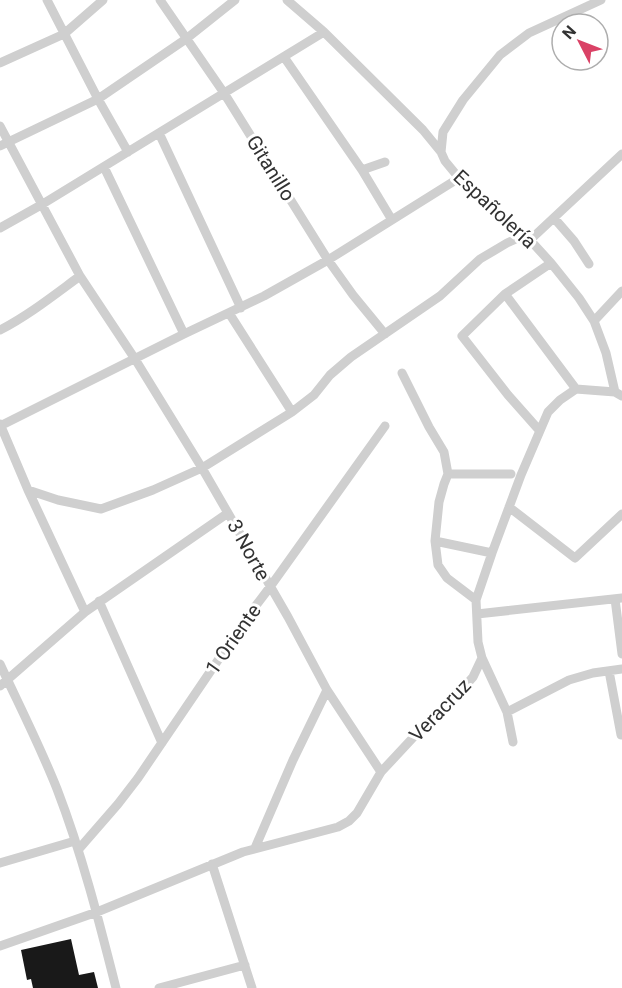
<svg xmlns="http://www.w3.org/2000/svg" width="622" height="988" font-family="Roboto,sans-serif">
  <rect width="100%" height="100%" fill="#fff"/>
  <path fill="#191919" d="M71,939l8,36 15,-3 4,16h-65l-2,-9 -4,1 -6,-30z"/>
  <g fill="none" stroke-linecap="round" stroke-linejoin="round">
    <path stroke="#cfcfcf" stroke-width="9" d="M47,0l51,99 30,53
      M160,0l64,93 104,167 25,35 32,39
      M287,0l37,32 99,98 18,22 4,9 14,17 71,62 21,23 28,35 15,23 12,32 9,39
      M284,57l78,113 30,50
      M0,63l64,-29 39,-34
      M0,126l80,150 55,83 67,109 86,149 39,73 54,82
      M159,133l82,175
      M0,146l98,-47 88,-60 49,-39
      M441,152l2,-20 20,-32 37,-45 29,-22 72,-33
      M104,167l80,167
      M362,170l23,-8
      M554,218l20,23 15,23
      M0,228l41,-23 283,-173
      M530,240l92,-86
      M505,294l71,95
      M229,313l63,99
      M594,321l28,-30
      M0,330c29,-15 54,-35 80,-54
      M402,373l27,54 15,25 4,22 -4,10 -5,18 -4,39 3,24 9,13 29,22
      M0,424l28,66 57,122
      M0,426l184,-92 80,-38 64,-36 131,-82
      M539,430l-31,-35 -46,-59 43,-42 46,-31
      M448,474h63
      M28,490l30,10 43,9 52,-19 49,-22 90,-56 22,-17 16,-20 21,-18 89,-61 40,-37 27,-16 18,-8
      M509,507l66,51 47,-44
      M435,541l57,12
      M615,599l7,55
      M99,601l63,142
      M477,614l145,-16
      M482,658l25,54 6,30
      M0,664c19,41 40,82 57,125 25,65 42,132 59,199
      M609,671l12,64
      M0,686l85,-74 143,-99
      M507,712l62,-32 24,-7 29,-4
      M255,848l38,-88 34,-70
      M78,850l40,-46 20,-26 110,-162 22,-29 115,-161
      M0,863l75,-22
      M212,864l40,124
      M0,946l97,-34 146,-60 95,-25 11,-6 8,-8 24,-41 41,-44 37,-35 14,-16 9,-19 -4,-16 -2,-42 16,-47 29,-78 27,-63 12,-12 16,-11 39,3 7,4
      M159,988l86,-23"/>
  </g>
  <g text-anchor="middle" stroke-width="6" stroke-linejoin="round" paint-order="stroke">
    <g font-size="20" fill="#323232" stroke="#fff">
      <text transform="translate(271 168) rotate(58)" y="7">Gitanillo</text>
      <text transform="translate(495 209) rotate(43)" y="7">Españolería</text>
      <text transform="translate(249 550) rotate(61)" y="7">3 Norte</text>
      <text transform="translate(233 639) rotate(-55)" y="7">1 Oriente</text>
      <text transform="translate(440 710) rotate(-46)" y="7">Veracruz</text>
    </g>
  </g>
  <g transform="translate(580 42) rotate(312)"><circle r="28" fill="#ffffff" stroke="#adadad" stroke-width="1.5"/>
  <path d="M0-4.5L10 22L0 15L-10 22Z" fill="#da4266"/>
  <text y="-9" font-size="16" font-weight="bold" text-anchor="middle" fill="#323232">N</text>
  </g>
</svg>
